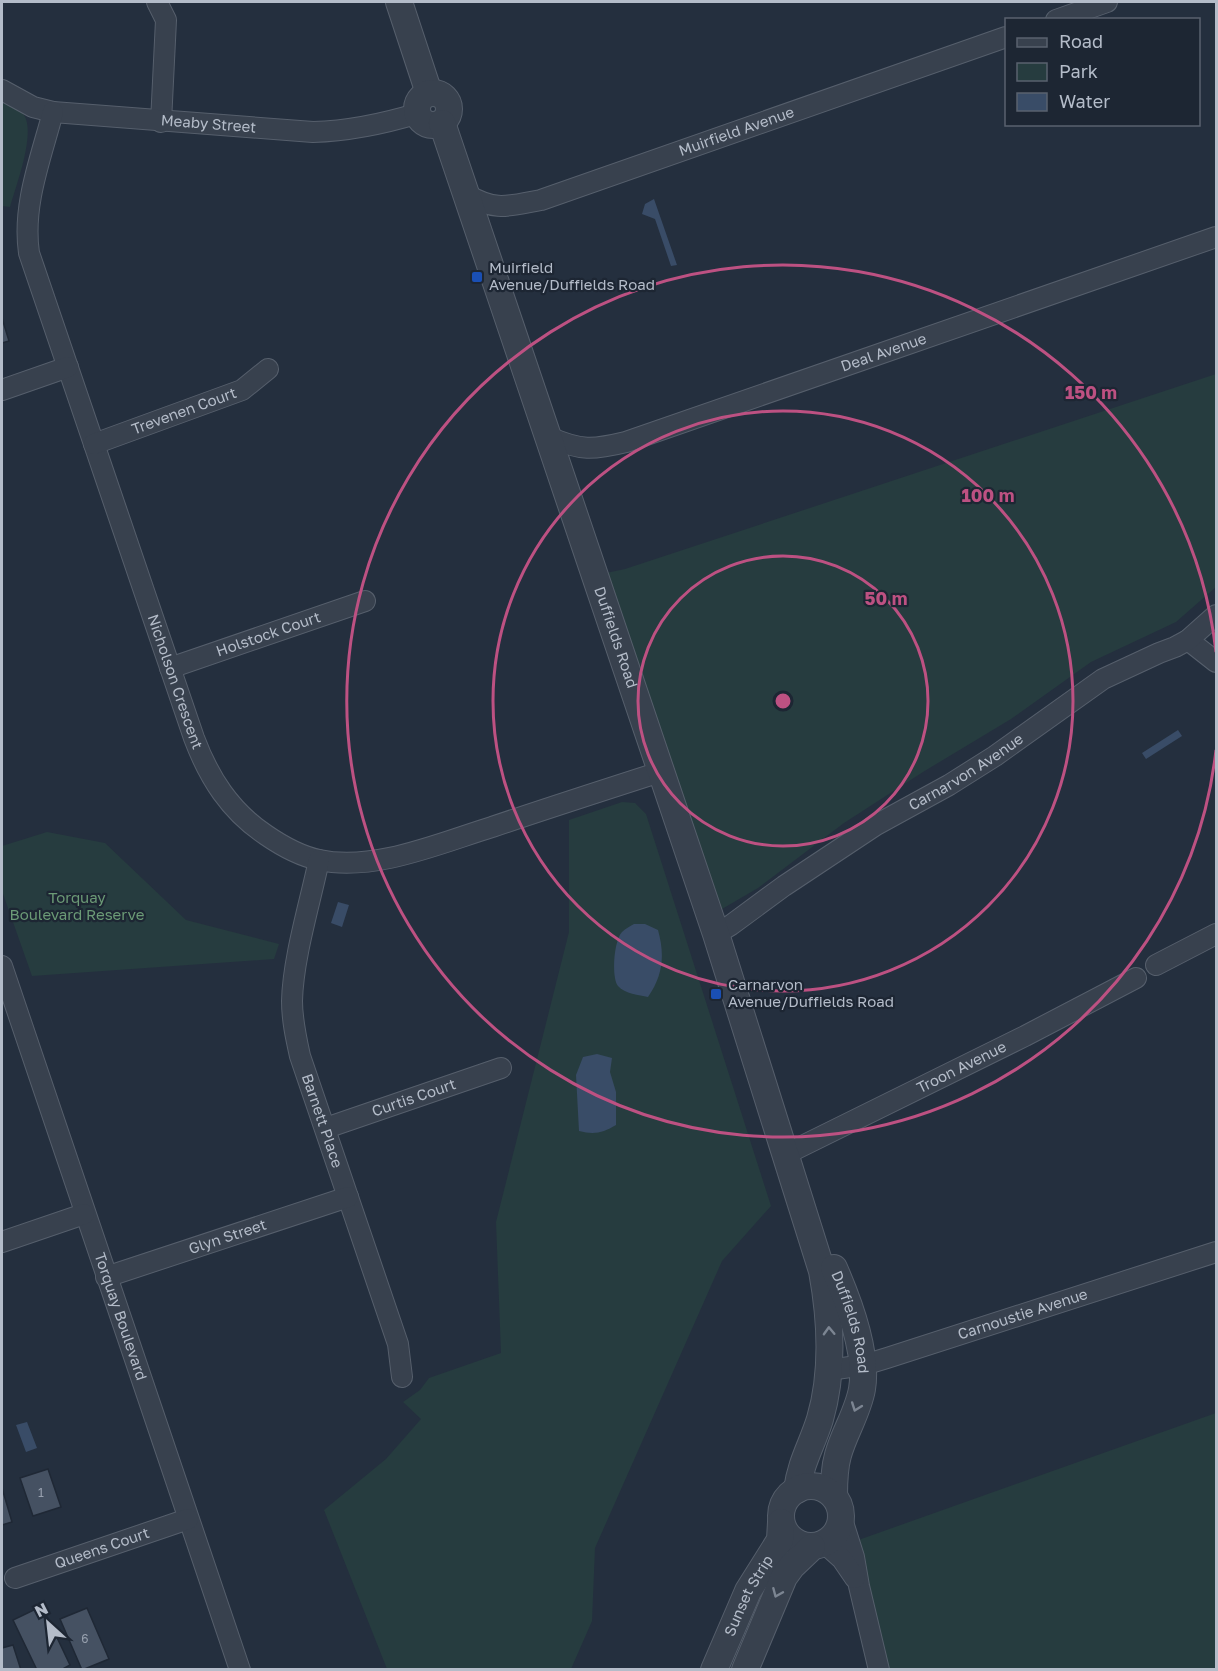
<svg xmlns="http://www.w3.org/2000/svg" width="1218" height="1671" font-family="'Golos Text',sans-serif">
  <rect width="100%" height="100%" fill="#242f3e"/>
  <path fill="#263c3f" d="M2,99c7,4 18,9 22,16 12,18 -8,71 -14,92l-8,-1z
    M1216,374v213l-40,35 -85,40 -80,57 -88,53 -79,51 -86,65 -36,21 -116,-336 19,-4z
    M622,802l13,1 11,11 125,392 -49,55 -127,287 -3,73 -21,48h-184l-63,-159 62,-51 35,-40 -18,-17 17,-12 9,-12 72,-25 -5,-131 73,-290v-112z
    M47,832l58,11 81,77 93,24 -5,15 -242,17 -30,-85v-45z
    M1216,1413v256h-337l-29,-126z"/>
  <path fill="#394c67" d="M654,199l23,66 -6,1 -16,-47 -13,-5 3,-10z
    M1178,730l4,6 -36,23 -4,-6z
    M338,902l11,3 -7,22 -11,-4z
    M634,924h11l13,6c7,25 5,45 -10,67 -9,-2 -23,-3 -30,-11 -7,-9 -4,-46 4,-54 3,-3 8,-6 12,-8z
    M597,1054l15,4 -2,14 6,20v33c-13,8 -22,10 -37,6l-3,-56 7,-18z
    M27,1422l10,26 -11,4 -10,-27z"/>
  <path fill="#455162" stroke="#1f2835" stroke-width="1.5" d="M2,318l7,23 -7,2z
    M48,1469l13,38 -28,9 -13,-38z
    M2,1488l10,34 -10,3z
    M42,1606l28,59 -9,5h-24l-24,-50z
    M87,1608l22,51 -27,11 -22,-51z
    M13,1645l8,25h-19v-22z"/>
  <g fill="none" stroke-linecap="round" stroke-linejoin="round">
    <defs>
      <g id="minor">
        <path d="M157,2l9,18 -5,102"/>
        <path d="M1056,20l51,-18"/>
        <path id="s1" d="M2,90l31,17 20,5 260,20c37,-1 70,-8 106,-19"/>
        <path id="s2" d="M53,112c-12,46 -31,93 -24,141l165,485c15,40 36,73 72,97 16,11 34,21 53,25 55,12 121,-17 173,-33 56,-19 112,-37 168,-55"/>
        <path id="s3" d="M466,194c30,18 42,12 75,6l465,-163"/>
        <path d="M2,390l66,-23"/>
        <path id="s4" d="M549,437c32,14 44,13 77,5l590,-205"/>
        <path id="s5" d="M94,444l148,-54 26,-21"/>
        <path d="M1188,640l28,22"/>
        <path id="s6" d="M170,668l195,-67"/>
        <path id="s7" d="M319,860c-9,43 -26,98 -27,141 0,19 4,37 8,55l98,288 4,33"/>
        <path id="s8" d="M716,934l15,-9 53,-39 92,-61 73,-40 46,-29 108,-77 56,-26 16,-6 13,-7 28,-25"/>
        <path d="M1156,965l60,-31"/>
        <path id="s9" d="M2,966l238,704"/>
        <path id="s10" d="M326,1128l175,-60"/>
        <path id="s11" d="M784,1155l241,-119 111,-58"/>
        <path d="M2,1242l82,-28"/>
        <path id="s12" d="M106,1277l242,-80"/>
        <path id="s13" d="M829,1370l35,-5 23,-7 329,-106"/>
        <path d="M841,1516l13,41 5,29 20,84"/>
        <path d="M823,1542l19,17 13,19"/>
        <path id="s14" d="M15,1578l173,-59"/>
      </g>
      <g id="tertiary">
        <path d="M399,2l30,91"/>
        <circle cx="433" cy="109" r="16"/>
        <path id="s15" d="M442,123l274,811 106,337c9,49 12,100 -2,148 -8,26 -19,42 -23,71"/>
        <path id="s16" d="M834,1268c14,32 34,86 28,121 -4,23 -18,44 -24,66 -4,14 -4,27 -4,41"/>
        <circle cx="811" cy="1516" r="30"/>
        <path id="s17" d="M714,1670l34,-79 32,-51 1,-18"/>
        <path d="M745,1670l39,-93 8,-11 20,-19"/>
      </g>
    </defs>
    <use href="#minor" stroke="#565f6c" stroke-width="22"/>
    <use href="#tertiary" stroke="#565f6c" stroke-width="28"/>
    <use href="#minor" stroke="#38414e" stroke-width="20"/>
    <use href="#tertiary" stroke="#38414e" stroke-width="26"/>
  </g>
  <defs><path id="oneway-chevron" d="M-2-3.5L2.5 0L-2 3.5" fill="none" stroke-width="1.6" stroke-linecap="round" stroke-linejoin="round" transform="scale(1.5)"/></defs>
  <g stroke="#7c8592">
    <use href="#oneway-chevron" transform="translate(829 1331) rotate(-92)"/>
    <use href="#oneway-chevron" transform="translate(856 1407) rotate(110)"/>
    <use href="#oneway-chevron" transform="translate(777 1593) rotate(113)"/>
  </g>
  <g fill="none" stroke="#bd5182" stroke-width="3">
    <circle cx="783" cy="701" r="145"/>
    <circle cx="783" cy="701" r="290"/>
    <path d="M1216 750A436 436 0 1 1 1216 652"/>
  </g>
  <g fill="#1a4fb4" stroke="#1d2633" stroke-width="2">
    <rect x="471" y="271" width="12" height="12" rx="3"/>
    <rect x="710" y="988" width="12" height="12" rx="3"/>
  </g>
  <g text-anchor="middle" stroke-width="4.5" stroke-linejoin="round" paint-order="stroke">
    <g font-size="12" fill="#98a1af">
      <text x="41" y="1497">1</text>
      <text x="85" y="1643">6</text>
    </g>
    <g font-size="15" fill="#b4bcc9" stroke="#1d2633">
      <text dy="5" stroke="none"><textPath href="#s1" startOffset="212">Meaby Street</textPath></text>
      <text dy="5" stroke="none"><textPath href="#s3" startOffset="285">Muirfield Avenue</textPath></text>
      <text dy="5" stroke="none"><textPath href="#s4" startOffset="352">Deal Avenue</textPath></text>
      <text dy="5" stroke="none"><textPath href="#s5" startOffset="96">Trevenen Court</textPath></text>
      <text dy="5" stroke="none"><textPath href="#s6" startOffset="104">Holstock Court</textPath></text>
      <text dy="5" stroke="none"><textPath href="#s15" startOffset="543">Duffields Road</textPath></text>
      <text dy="5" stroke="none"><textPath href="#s2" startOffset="597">Nicholson Crescent</textPath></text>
      <text dy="5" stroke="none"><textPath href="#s8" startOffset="298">Carnarvon Avenue</textPath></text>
      <text dy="5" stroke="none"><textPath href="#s11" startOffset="198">Troon Avenue</textPath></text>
      <text dy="5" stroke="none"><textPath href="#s10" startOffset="93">Curtis Court</textPath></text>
      <text dy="5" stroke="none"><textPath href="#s7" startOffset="268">Barnett Place</textPath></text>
      <text dy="5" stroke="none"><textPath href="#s12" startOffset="128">Glyn Street</textPath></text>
      <text dy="5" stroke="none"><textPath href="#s13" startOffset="202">Carnoustie Avenue</textPath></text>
      <text dy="5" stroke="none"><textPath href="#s9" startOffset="370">Torquay Boulevard</textPath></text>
      <text dy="5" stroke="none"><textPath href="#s16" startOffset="57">Duffields Road</textPath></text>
      <text dy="5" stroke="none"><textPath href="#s14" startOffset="92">Queens Court</textPath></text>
      <text dy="5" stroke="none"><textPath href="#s17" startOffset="82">Sunset Strip</textPath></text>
    </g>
    <g font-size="15" fill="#b4bcc9" stroke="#1d2633" text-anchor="start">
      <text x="489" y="273">Muirfield<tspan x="489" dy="17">Avenue/Duffields Road</tspan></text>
      <text x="728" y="990">Carnarvon<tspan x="728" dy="17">Avenue/Duffields Road</tspan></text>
    </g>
    <g font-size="15" fill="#6b9a76" stroke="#1d2633">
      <text x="77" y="903">Torquay<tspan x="77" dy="17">Boulevard Reserve</tspan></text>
    </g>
  </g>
  <circle cx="783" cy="701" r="9" fill="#bd5182" stroke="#1d2633" stroke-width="3"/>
  <g font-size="18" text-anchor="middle" font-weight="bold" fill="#bd5182" stroke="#1d2633" stroke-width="4.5" stroke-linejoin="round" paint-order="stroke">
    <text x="1091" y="399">150 m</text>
    <text x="988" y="502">100 m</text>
    <text x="886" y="605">50 m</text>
  </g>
  <rect width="1218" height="1671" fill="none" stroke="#b4bcc9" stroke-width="6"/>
  <rect x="1005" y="18" width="195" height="108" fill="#1d2633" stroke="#59626f" stroke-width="1.5"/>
  <rect x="1017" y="38" width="30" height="9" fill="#38414e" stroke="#59626f" stroke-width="1.5"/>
  <text x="1059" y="48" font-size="18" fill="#b4bcc9">Road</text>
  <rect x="1017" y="63" width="30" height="18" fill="#263c3f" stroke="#59626f" stroke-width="1.5"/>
  <text x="1059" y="78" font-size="18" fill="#b4bcc9">Park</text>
  <rect x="1017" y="93" width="30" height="18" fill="#394c67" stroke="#59626f" stroke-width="1.5"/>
  <text x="1059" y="108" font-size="18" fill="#b4bcc9">Water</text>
  <g transform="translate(48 1623) rotate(333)" stroke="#1d2633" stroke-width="4.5" paint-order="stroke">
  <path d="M0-4.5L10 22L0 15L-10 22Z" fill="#b4bcc9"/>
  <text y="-9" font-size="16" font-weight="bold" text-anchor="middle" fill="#b4bcc9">N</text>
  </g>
</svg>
